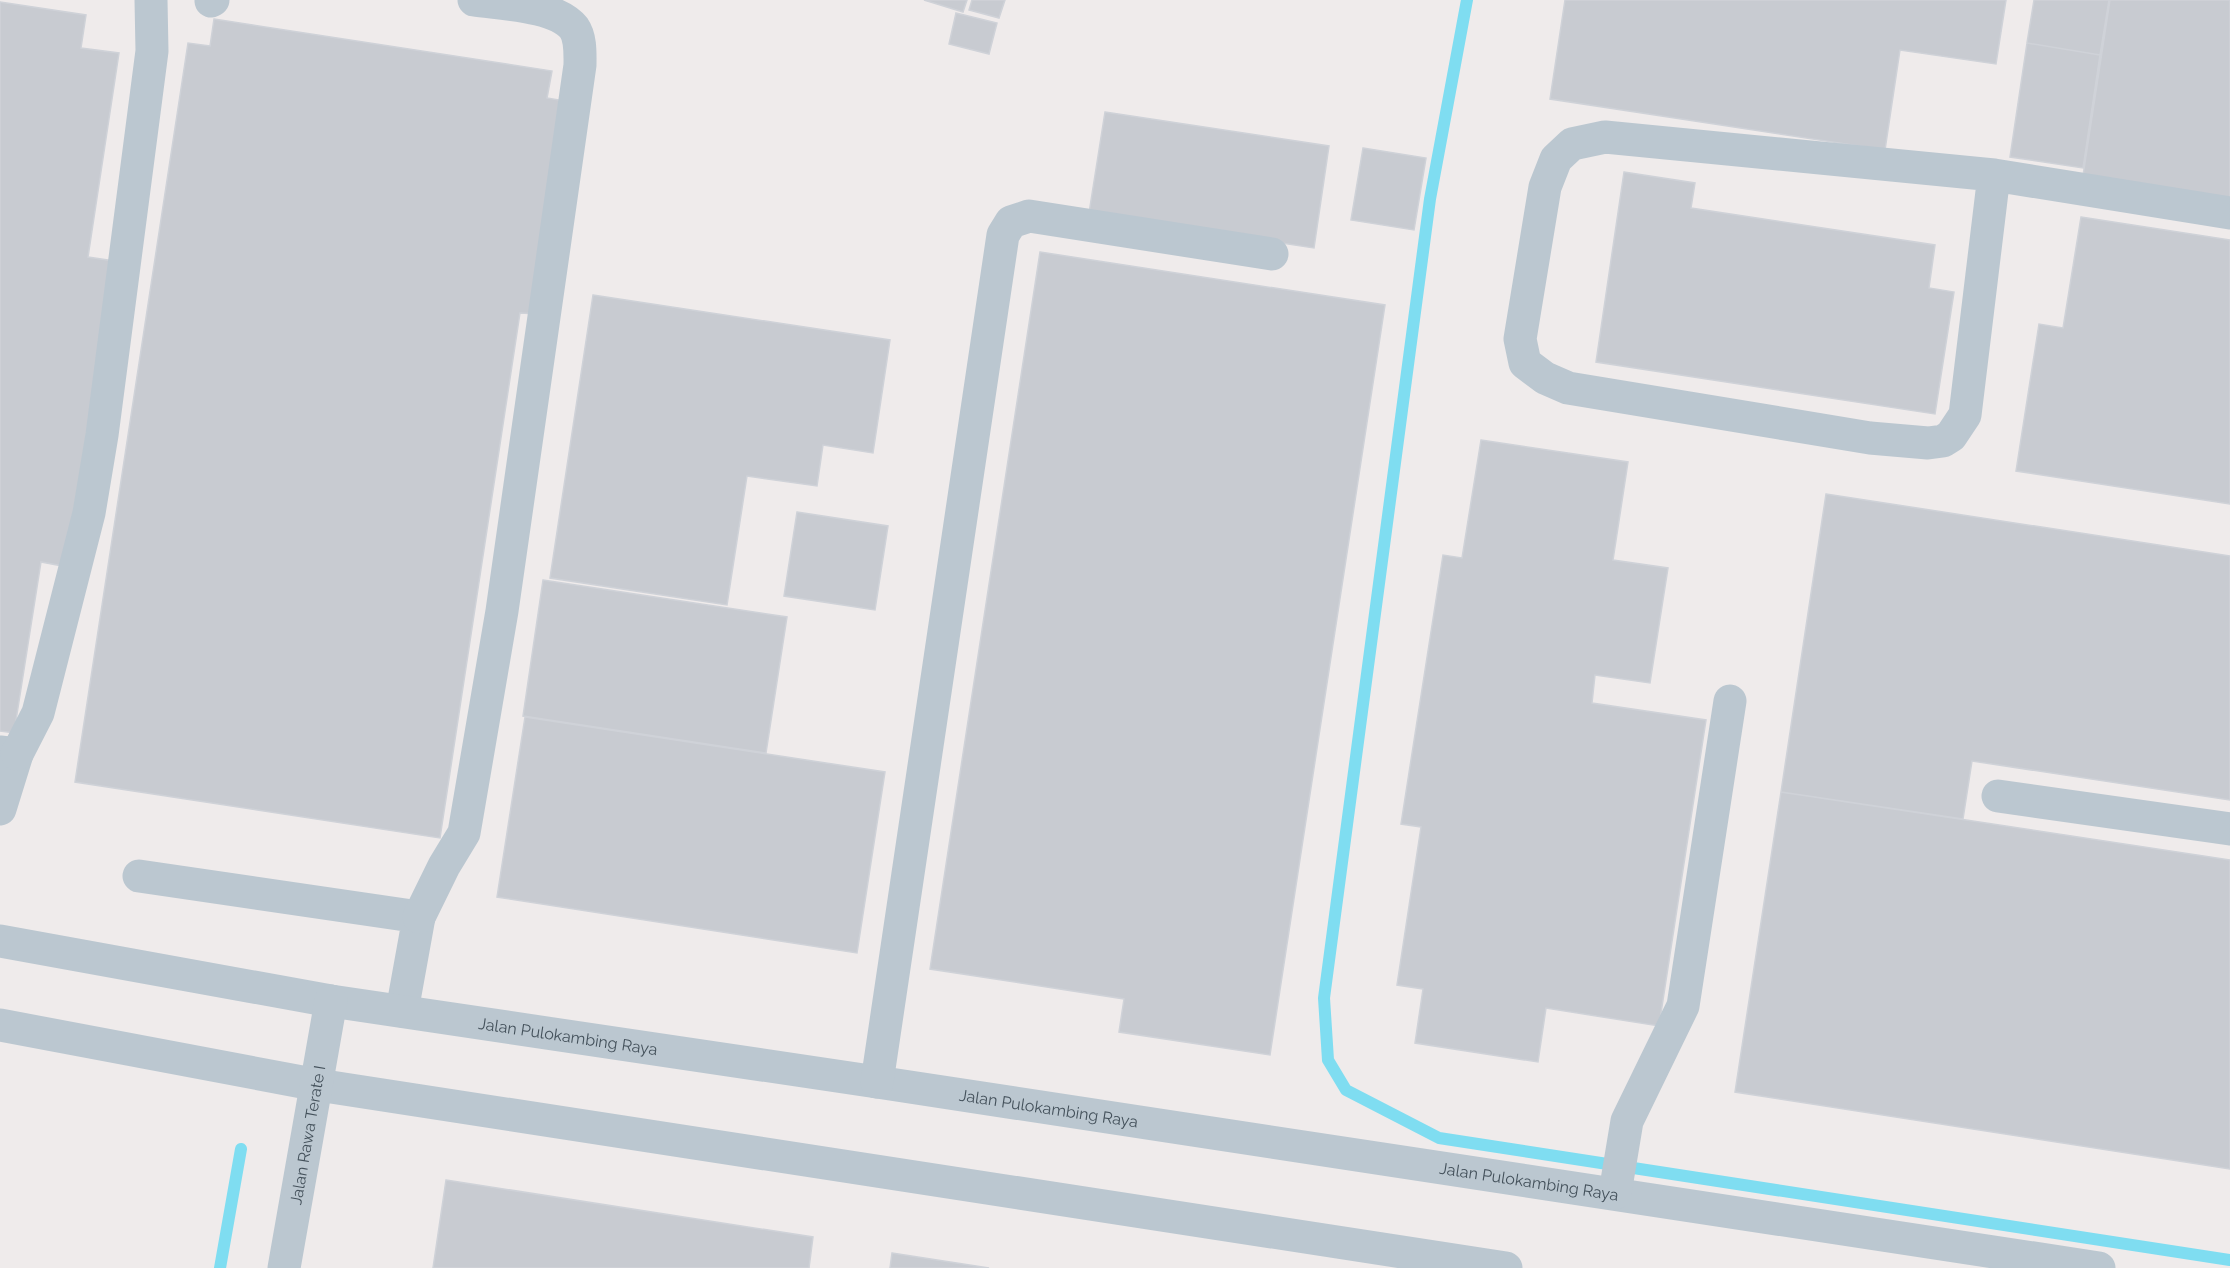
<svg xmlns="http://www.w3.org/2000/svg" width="2230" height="1268" font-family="Raleway,sans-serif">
  <rect width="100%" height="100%" fill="#efebeb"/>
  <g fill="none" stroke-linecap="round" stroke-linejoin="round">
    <path stroke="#7fddf1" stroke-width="12" d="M1467,0l-37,199 -106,799 4,62 18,30 93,48 791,122
      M220,1268l21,-119"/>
  </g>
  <path fill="#c8cbd1" stroke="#cfd2d8" stroke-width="1.5" d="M924,0h43l-4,12z
    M972,0h33l-6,18 -30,-8z
    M1565,0h441l-10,64 -96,-14 -15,100 -335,-51z
    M2034,0h75l-9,55 -73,-12z
    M2110,0h120v205l-148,-23z
    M0,2l86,13 -5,33 38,5 -31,204 26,4 -46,306 -27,-5 -27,171 -14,-2z
    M956,13l41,10 -8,31 -40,-10z
    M214,19l338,52 -5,27 24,4 -32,212 -19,-1 -80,525 -365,-56 113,-739 22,3z
    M2027,43l73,12 -17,113 -73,-11z
    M1105,112l224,34 -15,102 -225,-35z
    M1363,148l63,10 -12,72 -63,-10z
    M1624,172l71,11 -4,25 244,37 -6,43 25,4 -19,122 -339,-52z
    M2081,217l149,23v264l-214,-33 23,-147 24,4z
    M1040,252l345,53 -115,750 -151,-23 5,-33 -194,-30z
    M593,295l297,45 -17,113 -50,-8 -6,41 -70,-10 -20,129 -177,-27z
    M1481,440l147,22 -15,98 55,8 -18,115 -55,-8 -3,28 114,17 -47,306 -113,-18 -8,54 -123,-19 8,-54 -26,-4 24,-158 -20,-3 42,-269 19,3z
    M1826,494l404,62v244l-258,-39 -9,58 -182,-27z
    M797,512l91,14 -13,84 -91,-14z
    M543,580l244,37 -21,136 -243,-37z
    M525,717l360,55 -28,181 -360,-56z
    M1781,792l449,68v309l-495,-77z
    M446,1180l367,57 -4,31h-376z
    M892,1253l97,15h-99z"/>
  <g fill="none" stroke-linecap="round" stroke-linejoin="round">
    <g stroke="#bbc7d0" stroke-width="33">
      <path d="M211,1l2,-1"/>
      <path d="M1994,175l-29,240 -14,21 -8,5 -15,2 -58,-5 -302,-50 -23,-10 -20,-15 -5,-24 25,-152 11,-28 16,-15 33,-7 389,38 236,38"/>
      <path d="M0,752l17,2 -17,55"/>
      <path d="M17,754l21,-41 51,-200 13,-78 50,-384 -1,-51"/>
      <path d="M1998,796l232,33"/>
      <path d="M139,876l280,41 -17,94"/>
      <path d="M419,917l25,-51 20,-33 38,-222 78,-546c0,-11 1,-27 -6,-37 -18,-23 -73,-24 -100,-28"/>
      <path id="s1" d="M0,941l331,60 546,81 1222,186"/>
      <path d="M0,1025l318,60 1188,183"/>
      <path d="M877,1082l126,-847 8,-13 18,-6 243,38"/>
      <path d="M1615,1193l12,-72 56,-115 47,-305"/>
      <path id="s2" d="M284,1268l47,-267"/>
    </g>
  </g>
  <g text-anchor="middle" stroke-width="4.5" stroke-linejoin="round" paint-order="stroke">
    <g font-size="16" fill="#43505a" stroke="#fff">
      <text dy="6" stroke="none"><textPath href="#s1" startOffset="576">Jalan Pulokambing Raya</textPath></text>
      <text dy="6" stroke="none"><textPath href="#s1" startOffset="1062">Jalan Pulokambing Raya</textPath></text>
      <text dy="6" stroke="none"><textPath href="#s2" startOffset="135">Jalan Rawa Terate I</textPath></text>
      <text dy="6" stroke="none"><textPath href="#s1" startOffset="1548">Jalan Pulokambing Raya</textPath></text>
    </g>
  </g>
</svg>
